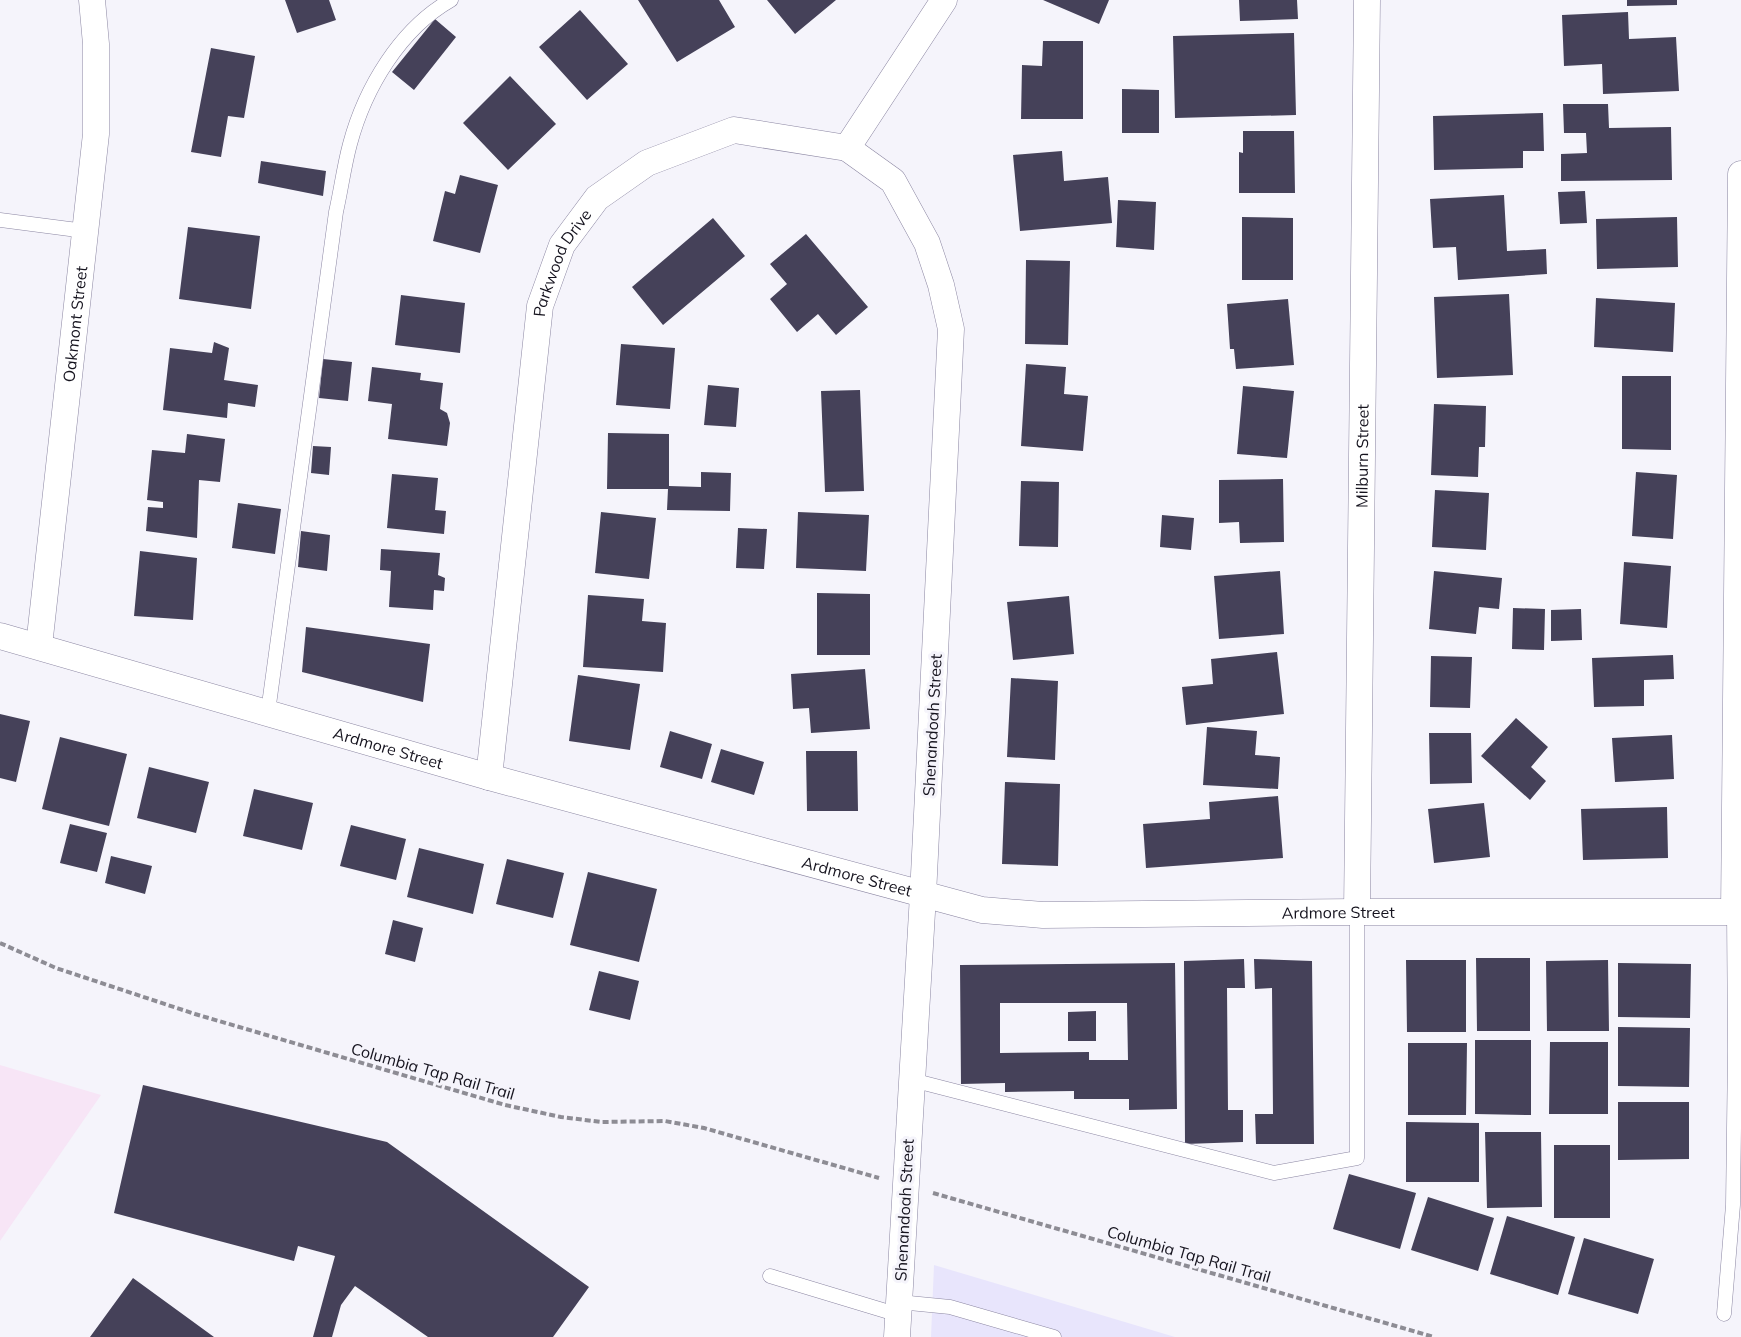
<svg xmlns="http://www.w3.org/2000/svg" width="1741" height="1337" font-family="Mulish,sans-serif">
  <rect width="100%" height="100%" fill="#f5f4fb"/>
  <path fill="#e8e5fc" d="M934,1265l241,72h-244z"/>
  <path fill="#f7e5f6" d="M0,1065l101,30 -101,146z"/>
  <path fill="#454159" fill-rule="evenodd" d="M285,0h44l7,20 -39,13z
    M638,0h81l16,27 -58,35z
    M767,0h69l-41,34z
    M1043,0h66l-10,24z
    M1239,0h58l1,19 -58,2z
    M1627,0h50v5l-50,1z
    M580,10l48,54 -41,36 -48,-53z
    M1628,12l1,27 47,-2 3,54 -76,3 -1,-30 -38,2 -2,-51z
    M435,19l21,18 -42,53 -22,-18z
    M1294,33l2,82 -121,3 -2,-82z
    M1043,41h40v78h-62l1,-54 20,1z
    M211,48l44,8 -11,62 -16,-2 -7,41 -30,-5z
    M510,76l46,48 -48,46 -45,-47z
    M1122,89l37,1v43h-37z
    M1563,104h45l1,24 62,-1 1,53 -111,1v-27l26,-1 -1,-20h-22z
    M1543,113l1,38h-21v17l-89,2 -1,-54z
    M1243,131h51l1,62h-56v-41l4,1z
    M1062,151l2,30 44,-4 4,46 -92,8 -7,-76z
    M261,161l65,10 -3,25 -65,-13z
    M460,175l38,10 -18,68 -47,-12 12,-50 10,3z
    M1585,191l2,32 -27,1 -2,-32z
    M1504,195l3,56 39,-2 1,25 -89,6 -2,-33 -23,1 -3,-49z
    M1118,200l38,2 -2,48 -38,-3z
    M1242,217l51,1v62h-51z
    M1677,217l1,50 -81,2 -1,-50z
    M713,218l32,38 -82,69 -31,-38z
    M188,227l72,9 -9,73 -72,-10z
    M806,234l62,73 -32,28 -18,-21 -21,18 -27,-33 17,-15 -17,-20z
    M1026,260l44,1 -2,84 -43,-1z
    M1509,294l4,81 -76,3 -3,-81z
    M401,295l64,8 -5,50 -65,-8z
    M1596,298l79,5 -2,49 -79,-5z
    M1288,299l6,66 -58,4 -2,-20h-4l-3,-45z
    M214,342l15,6 -5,32 34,5 -3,22 -27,-4 -1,15 -64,-8 7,-62 42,5z
    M621,344l54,4 -5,61 -54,-4z
    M323,359l29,3 -4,39 -29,-3z
    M1026,364l40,3 -2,27 24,2 -5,55 -62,-5z
    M372,367l49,6 -1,7 23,3 -3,26 7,4 3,10 -3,23 -59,-7 4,-35 -24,-3z
    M1622,376h49v74l-49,-1z
    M708,385l31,3 -3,39 -32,-2z
    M1243,386l51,5 -7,67 -50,-4z
    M860,390l4,101 -39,1 -4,-101z
    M1434,404l52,2 -1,41h-6l-1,30 -47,-2z
    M608,433l61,1v52l32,1v-15l30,1 -1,38 -63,-1 1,-21h-61z
    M187,434l38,5 -5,43 -21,-2 -2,58 -51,-7 2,-24 15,1v-6l-16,-2 5,-50 33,3z
    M313,446l18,1 -2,28 -18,-2z
    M1636,472l41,3 -4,64 -41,-3z
    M392,474l46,4 -3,32 11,1 -2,23 -57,-6z
    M1283,479l1,63 -44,1 -1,-21 -20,1v-43z
    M1021,481l38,1 -1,65 -39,-1z
    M1435,490l54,3 -3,57 -54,-3z
    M238,503l43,6 -6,45 -43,-6z
    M601,512l55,6 -7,61 -54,-6z
    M798,512l71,3 -3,56 -70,-3z
    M1162,515l32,3 -3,32 -31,-3z
    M738,528l29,1 -3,40 -28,-1z
    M301,531l29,4 -3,36 -29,-4z
    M381,549l59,4 -2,22 7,3 -1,13 -10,-1 -1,20 -44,-3 2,-36 -11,-1z
    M140,551l57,7 -4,62 -59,-4z
    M1624,562l47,4 -4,62 -47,-4z
    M1280,571l4,63 -65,5 -5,-63z
    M1434,571l68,7 -3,31 -20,-2 -3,27 -47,-5z
    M817,593l53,1v61h-53z
    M588,595l56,4 -2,22 24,2 -3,49 -80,-5z
    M1069,596l5,58 -61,6 -6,-58z
    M1513,608l32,1 -1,41 -32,-1z
    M1581,609l1,31 -31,1v-31z
    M306,627l124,17 -7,58 -121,-30z
    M1277,652l7,62 -98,11 -4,-38 31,-3 -2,-25z
    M1673,655l1,24 -30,1v26l-50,1 -2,-49z
    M1431,656l41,1 -2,51 -40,-1z
    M865,669l5,60 -59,4 -2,-25 -16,1 -2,-35z
    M578,675l62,9 -10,66 -61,-9z
    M1011,678l47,3 -3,79 -48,-3z
    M0,714l30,7 -14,61 -16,-4z
    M1516,718l32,29 -17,20 15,14 -16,19 -49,-44z
    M1207,727l50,4 -2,24 25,2 -2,32 -75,-4z
    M670,731l42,13 -10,35 -42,-12z
    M1429,733h42l1,50 -42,1z
    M1672,735l2,44 -59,3 -3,-44z
    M60,737l67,17 -18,72 -67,-17z
    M721,749l43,13 -10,33 -43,-13z
    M806,751h51l1,60h-51z
    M149,767l60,15 -13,51 -59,-15z
    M1005,782l55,2 -2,82 -56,-2z
    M254,789l59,14 -11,47 -59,-14z
    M1278,796l5,62 -137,10 -3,-44 67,-5 -1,-17z
    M1484,803l6,54 -56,6 -6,-54z
    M1667,807l1,51 -85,2 -2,-51z
    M70,824l37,9 -10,39 -37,-9z
    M351,825l55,14 -10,41 -56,-14z
    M419,848l65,16 -11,50 -66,-17z
    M111,856l41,10 -7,28 -40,-11z
    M507,859l57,14 -11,45 -57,-14z
    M588,872l69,17 -18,73 -69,-17z
    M393,920l30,8 -8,34 -30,-8z
    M1476,958h54v73h-53z
    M1244,959l1,29h-18l1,122h15v32l-58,2 -1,-183z
    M1254,959l58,2 2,183h-58l-1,-30h18l-1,-126 -17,1z
    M1406,960h60v72h-59z
    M1608,960l1,71h-62l-1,-70z
    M1175,963l2,146 -48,1v-11h-55v-8l-69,1v-9l-44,1 -1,-119zM1000,1003h127l1,57h-39v-8l-89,1z
    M1618,963l73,1 -1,54 -72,-1z
    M599,971l40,10 -9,39 -41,-10z
    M1096,1011v30h-28v-29z
    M1618,1027l72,1 -1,59 -71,-1z
    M1475,1040h56v75l-56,-1z
    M1550,1042h58v72h-59z
    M1408,1043h59l-1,72h-58z
    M143,1085l244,57 202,145 -36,50h-125l-73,-51 -14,19 -9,32h-19l22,-81 -37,-10 -4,15 -180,-48z
    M1618,1102h71v57l-71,1z
    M1406,1122l73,1v59h-73z
    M1485,1132h56l1,75 -55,1z
    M1554,1145h56v73h-56z
    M1349,1174l67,19 -16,56 -67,-20z
    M1428,1197l66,21 -16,53 -67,-21z
    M1507,1216l68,21 -17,58 -68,-21z
    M1584,1238l70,21 -16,55 -70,-20z
    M133,1278l81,59h-124z"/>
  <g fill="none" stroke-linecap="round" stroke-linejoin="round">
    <defs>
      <path id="service" d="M0,220l85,11
        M268,712l68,-500c5,-22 8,-46 14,-68 15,-56 50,-115 101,-144
        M912,1080l362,93 83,-15v-246
        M770,1276l129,39
        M899,1302l51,5 104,30
        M1724,1314l9,-109 2,-154 -1,-139"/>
      <g id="minor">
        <path d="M847,148l46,33 34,62 14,42 10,44 -28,566 -26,442"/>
        <path id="s1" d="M0,636l489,141 493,133 61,5 314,-3h384"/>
        <path id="s2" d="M39,646l57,-512v-90l-4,-44"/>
        <path id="s3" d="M489,777l51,-471 22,-61 35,-47 50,-35 87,-33 113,18 97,-148"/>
        <path id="s4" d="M1357,912l10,-912"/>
        <path d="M1734,912l7,-738"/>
      </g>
    </defs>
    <use href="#service" stroke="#8b86a2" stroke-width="15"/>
    <use href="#minor" stroke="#8b86a2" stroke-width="27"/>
    <path stroke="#8d8c94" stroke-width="4" stroke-dasharray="6 3" stroke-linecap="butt" d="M0,943l56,25 139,46 310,91 56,12 40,5 64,-1 39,7 175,50
      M933,1193l501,144"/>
    <use href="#service" stroke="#fff" stroke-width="14"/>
    <use href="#minor" stroke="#fff" stroke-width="26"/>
  </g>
  <g text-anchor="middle" stroke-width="6" stroke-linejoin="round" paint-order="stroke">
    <g font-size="16" fill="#15131e" stroke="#f5f4fb">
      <text dy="6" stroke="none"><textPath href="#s3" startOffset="522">Parkwood Drive</textPath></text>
      <text dy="6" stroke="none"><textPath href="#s2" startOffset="324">Oakmont Street</textPath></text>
      <text dy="6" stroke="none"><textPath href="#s4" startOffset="456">Milburn Street</textPath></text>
      <text transform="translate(932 725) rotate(-87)" y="6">Shenandoah Street</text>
      <text dy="6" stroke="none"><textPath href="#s1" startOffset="404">Ardmore Street</textPath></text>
      <text dy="6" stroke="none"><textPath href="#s1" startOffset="890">Ardmore Street</textPath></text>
      <text dy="6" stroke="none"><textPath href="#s1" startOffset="1376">Ardmore Street</textPath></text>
      <text transform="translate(433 1071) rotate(16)" y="6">Columbia Tap Rail Trail</text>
      <text transform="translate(904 1210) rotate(-87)" y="6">Shenandoah Street</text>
      <text transform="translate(1189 1254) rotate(16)" y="6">Columbia Tap Rail Trail</text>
    </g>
  </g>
</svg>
